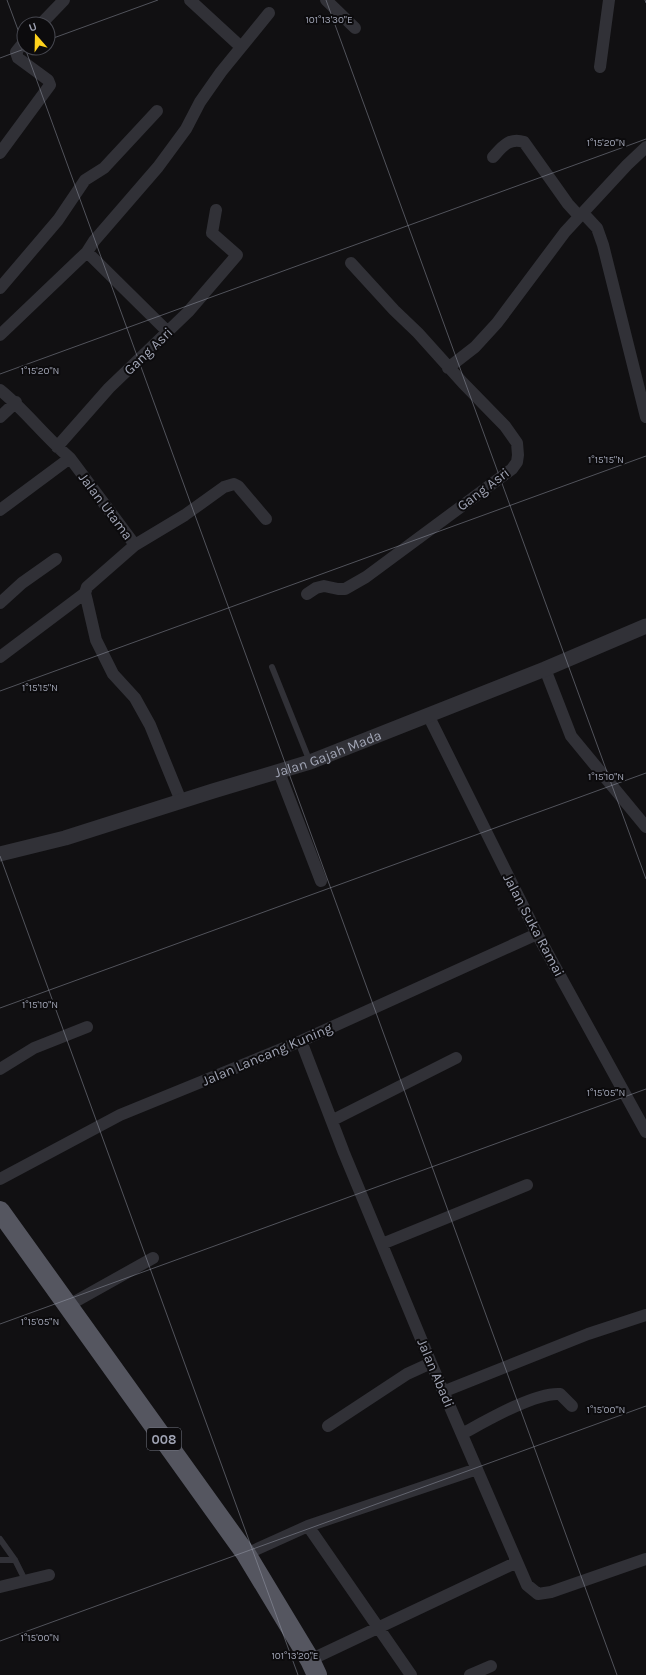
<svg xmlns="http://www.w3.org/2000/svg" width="646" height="1675" font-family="Karla,sans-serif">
  <rect width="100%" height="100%" fill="#111012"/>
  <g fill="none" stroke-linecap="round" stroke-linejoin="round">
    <path stroke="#313137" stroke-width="6" d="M272,667l38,95
      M0,1539l15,21 10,20
      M0,1560h15"/>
    <path stroke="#313137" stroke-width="12" d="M190,0l51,47
      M326,0l29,28
      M41,24l23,-24
      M600,67l9,-67
      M0,153l50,-68 -2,-5 -30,-22 -2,-6 8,-10
      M493,157c9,-10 16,-20 31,-15l44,62 11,12
      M583,213l14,15 6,17 43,172
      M87,252l81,80
      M0,288l58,-68 27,-40 19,-12 53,-57
      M0,335l87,-83 7,-11 64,-74 28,-38 14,-27 21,-30 48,-59
      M448,368l27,-21 22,-24 68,-91 62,-67 19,-18
      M0,390c25,20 45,47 70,68l65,87 -48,42 -2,6 2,8 9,39 17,34 22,24 15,27 31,76
      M0,417l16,-15
      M57,447l52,-59 79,-76 49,-57 -25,-22 4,-23
      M0,510l70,-52
      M135,545l50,-30 39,-28 10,-3 4,2 28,33
      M307,594l9,-6 8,-2 14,3h7l21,-12 146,-108 5,-7 1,-7 -1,-12 -12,-17 -42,-43 -45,-50 -24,-23 -43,-47
      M0,603l22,-20 34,-24
      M0,657l85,-64
      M545,669l26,67 75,91
      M428,715l109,219 109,198
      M279,772l42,109
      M301,1041l43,112 87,210 96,222 11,9 13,-2 95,-33
      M0,1069l34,-21 53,-21
      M333,1120l123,-62
      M0,1179l120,-64 181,-74 236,-107
      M382,1244l145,-59
      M69,1305l84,-47
      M445,1391l143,-57 58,-19
      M328,1426l79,-52 24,-11
      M462,1434c22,-12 73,-42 98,-40l12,12
      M308,1526l103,149
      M246,1554l62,-28 169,-57
      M0,1587l49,-12
      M310,1660l207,-98
      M470,1675l21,-9"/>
    <path stroke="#313137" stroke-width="15" id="s1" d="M0,854l65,-16 148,-47 97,-29 235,-93 101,-43"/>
    <path stroke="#555660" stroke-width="20" d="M0,1211l246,343 64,106 7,15"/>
  </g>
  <path fill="none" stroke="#a0a4b4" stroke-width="1" stroke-opacity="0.45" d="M7,0l17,46M326,0l320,879M645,0l1,3M48,40l110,-40M25,48l592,1627M0,58l27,-10M0,374l646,-235M0,691l646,-235M0,856l298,819M0,1008l646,-235M0,1324l646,-235M0,1641l646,-235"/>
  <g text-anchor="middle" stroke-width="4" stroke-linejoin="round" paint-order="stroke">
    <rect fill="#0c0b0d" stroke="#747682" stroke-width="1" x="147" y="1428" width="34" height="22" rx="3"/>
    <g font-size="13" font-weight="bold" fill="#a0a4b4">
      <text x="164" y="1444">008</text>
    </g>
    <g font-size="14" fill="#a0a4b4" stroke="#0c0b0d">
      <text transform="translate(148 351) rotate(-44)" y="5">Gang Asri</text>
      <text transform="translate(483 489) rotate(-37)" y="5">Gang Asri</text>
      <text transform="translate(106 506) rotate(53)" y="5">Jalan Utama</text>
      <text dy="5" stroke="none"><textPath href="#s1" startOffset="343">Jalan Gajah Mada</textPath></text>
      <text transform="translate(534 925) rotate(62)" y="5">Jalan Suka Ramai</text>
      <text transform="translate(267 1054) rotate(-23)" y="5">Jalan Lancang Kuning</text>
      <text transform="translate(436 1373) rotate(67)" y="5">Jalan Abadi</text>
    </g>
  </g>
  <g font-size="10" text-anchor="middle" fill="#a0a4b4" stroke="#0c0b0d" stroke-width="4" stroke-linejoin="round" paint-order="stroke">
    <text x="329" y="23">101°13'30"E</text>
    <text x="606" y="146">1°15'20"N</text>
    <text x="40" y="374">1°15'20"N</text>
    <text x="606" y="463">1°15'15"N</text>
    <text x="40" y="691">1°15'15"N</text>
    <text x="606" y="780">1°15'10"N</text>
    <text x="40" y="1008">1°15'10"N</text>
    <text x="606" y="1096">1°15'05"N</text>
    <text x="40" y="1325">1°15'05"N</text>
    <text x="606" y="1413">1°15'00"N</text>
    <text x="40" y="1641">1°15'00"N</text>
    <text x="295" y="1659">101°13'20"E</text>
  </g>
  <g transform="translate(36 36) rotate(340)"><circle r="19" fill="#0c0b0d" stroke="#474850"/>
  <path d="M0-3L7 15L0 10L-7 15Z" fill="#ffd21c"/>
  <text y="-6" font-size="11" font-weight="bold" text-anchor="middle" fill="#a0a4b4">U</text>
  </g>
</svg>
